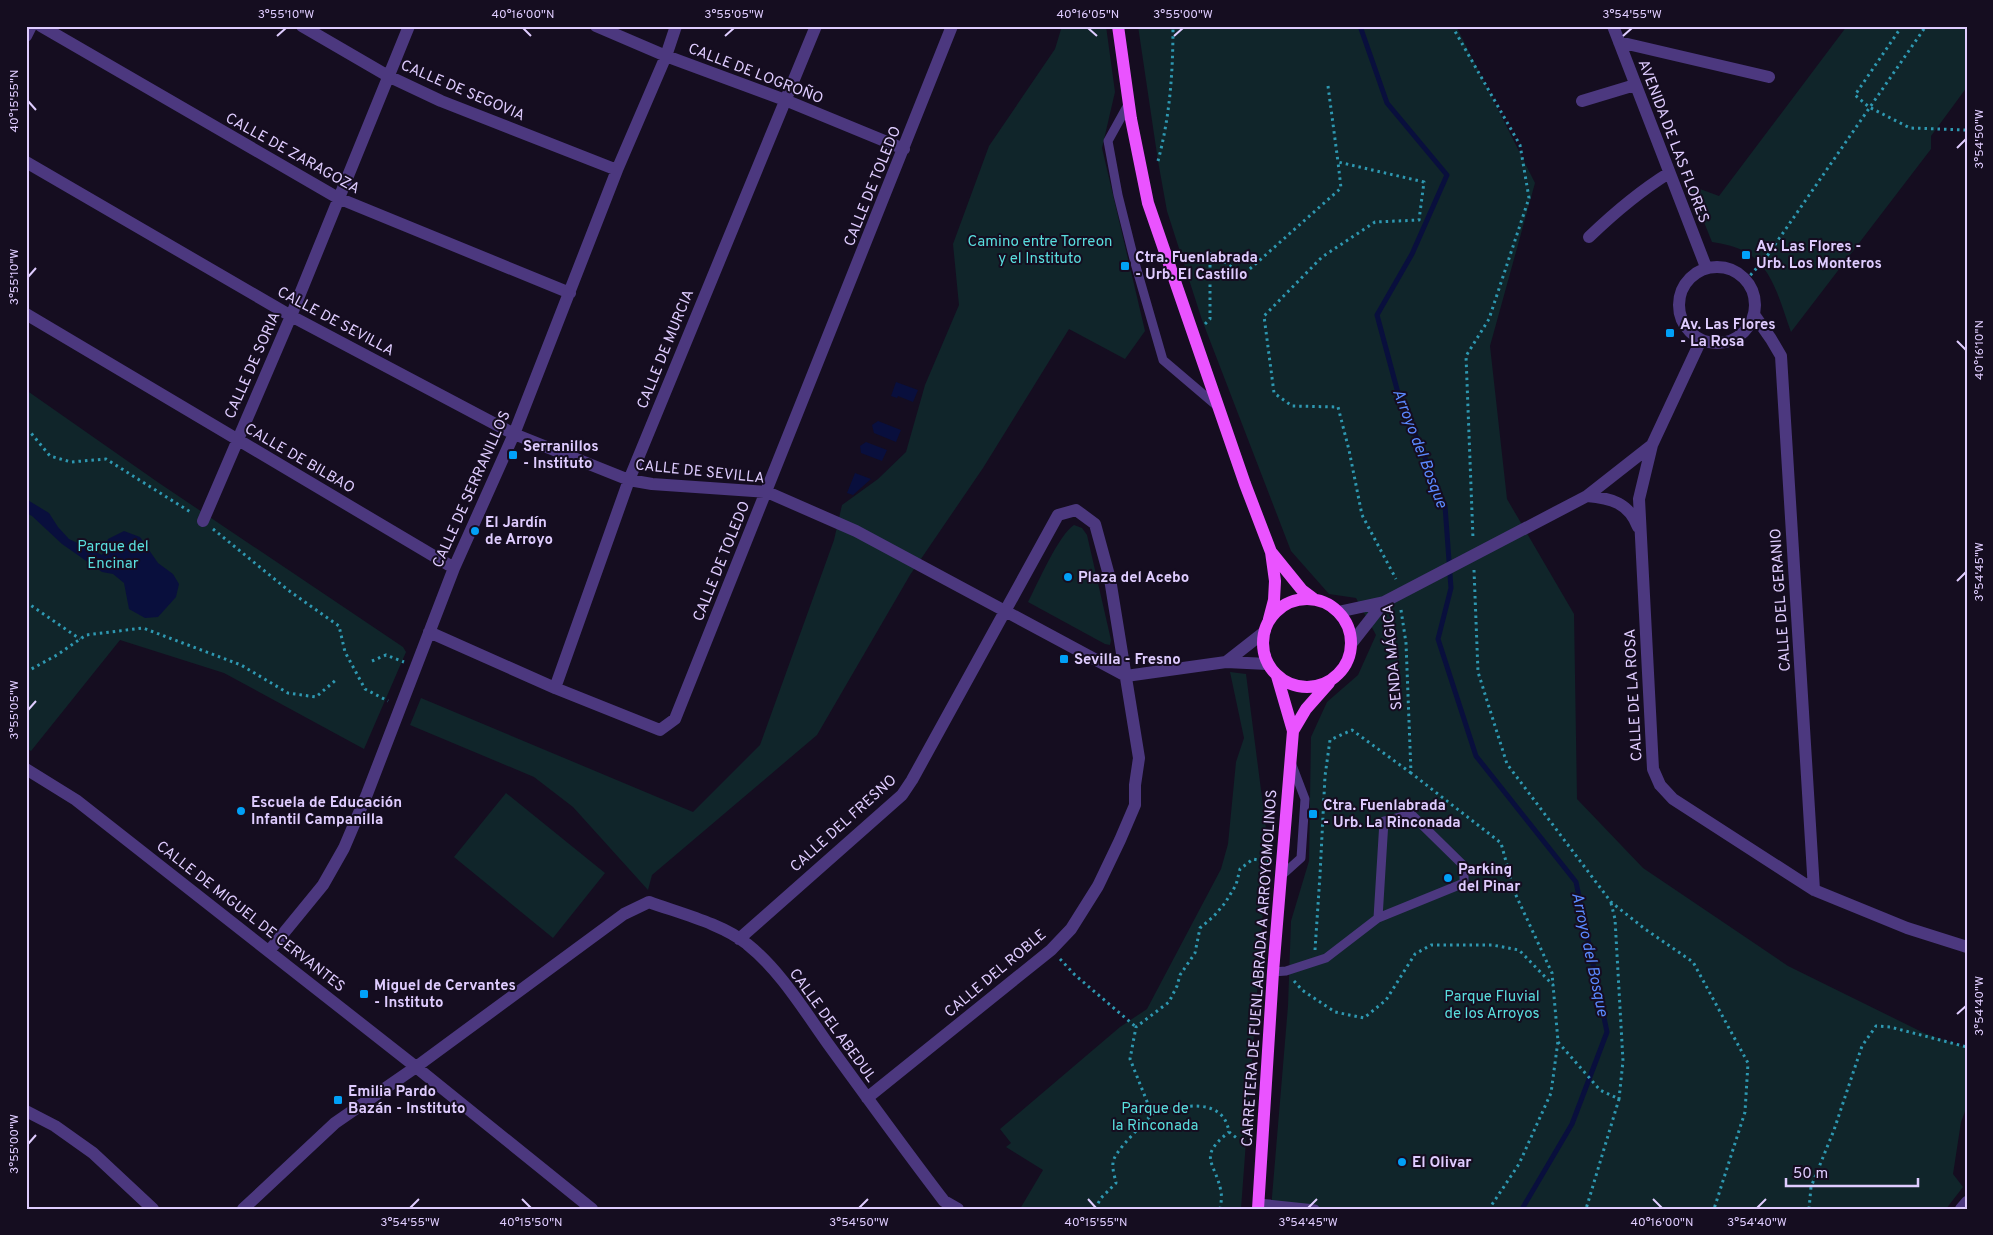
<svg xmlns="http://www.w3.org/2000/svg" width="1993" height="1235" font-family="Overpass,sans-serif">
  <rect width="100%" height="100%" fill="#150d20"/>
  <path fill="#10252a" d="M1062,26h44l9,66 -13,56 43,183 -20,28 -56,-30 -86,139 -73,107 -93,160 -165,140 -4,15 -75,-83 -39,-30 -124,-52 11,-27 272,114 67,-67 74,-205 8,-35 36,-26 28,-27 19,-67 34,-80 -6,-61 36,-98 66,-97z
    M1138,26h318l79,157 -45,163 17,153 67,115 3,185 66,69 145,98 136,67 43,15v58l-6,16 -8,52 10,13 -17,22h-675l17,-203 3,-85 18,-60 2,-124 16,-35 31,-27 18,-40 -20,-37 -27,-4 -38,-43 -89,-231 -35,-109 -9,-50z
    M1847,26h120v61l-36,49v13l-140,183c-10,-27 -18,-65 -45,-80 -11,-6 -22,-8 -34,-10l-23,-57 30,11z
    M26,390l133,93 244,164 3,5 -42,97 -140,-76 -104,-33 -89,111 -5,-3z
    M1074,525l8,3 5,7 24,105 -1,5 -5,-1 -77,-42c9,-17 31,-68 46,-77z
    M1230,672l16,2 22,170 -27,365h-221l23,-39 -37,-23 5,-4 -11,-14 120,-102 27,-18 74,-140 7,-25 8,-82 8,-24z
    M506,793l99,80 -52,65 -99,-81z"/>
  <path fill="#090f3d" d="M896,382l22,8 -5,12 -15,-6 -1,2 -6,-2z
    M878,421l23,9 -5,12 -22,-9 -2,-8z
    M866,442l21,8 -5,11 -21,-8 -1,-7z
    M855,473l16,6 -18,16 -6,-2z
    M26,499l23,14 9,14 11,12 33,16 6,-16 16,-8 16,6 18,26 15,11 6,10 -3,13 -18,20 -13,1 -16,-9 -5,-26 -11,-9 -11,-2 -40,-28 -30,-28 -6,-3z"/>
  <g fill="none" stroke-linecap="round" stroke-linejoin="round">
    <path stroke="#090f3d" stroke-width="5" d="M1360,26l27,77 60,72 -35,79 -35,61 21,78 47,113 6,82 -13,51 38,117 100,126 31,150 -35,92 -50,85"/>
    <path stroke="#2e98b1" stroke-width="3" stroke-dasharray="2.5 4" stroke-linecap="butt" d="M1452,26l68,119 9,53 -40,121 -23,37 7,183
      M1902,26l-47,69 14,12 41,21 57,2
      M1328,86l10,76
      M1158,161c12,-45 15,-89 15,-135
      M1746,280l19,-21 161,-233
      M1205,324l5,-5v-67l33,23 98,-87 -3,-26 86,20 -5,38 -44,2 -53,35 -58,59 10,77 18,13 46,1 11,43 13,65 34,64
      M26,430l5,3 19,23 21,6 35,-3 86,54
      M213,529l75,61 51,36 6,26 20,37 23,12
      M1474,570l4,102 29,92 104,138 34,27 48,33 55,101 -3,49 -31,97
      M26,602l54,37
      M1401,610l5,33 5,130 90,70 13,48 38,82 1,12
      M372,661l14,-6 18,7
      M26,672l31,-17 29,-20 57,-7 98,37 47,28 28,4 21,-18
      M1611,903l4,16 8,142 -4,38
      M1315,950l5,-75 5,-99 5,-36 22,-10 59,43
      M1060,959l15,16 61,52
      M1294,981l8,9 33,22 29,6 22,-18 29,-46 16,-9h61l27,5 34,35 5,56 -7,52 -32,71 -30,45
      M1558,1042l42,48 19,9 -33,110
      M1152,1114c25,-7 71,-20 77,18l9,7
      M1095,1209l6,-11 15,-15c-1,-6 -4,-14 -3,-20 0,-11 30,-38 39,-49l-22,-55 6,-32 33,-25 8,-16 3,-11 15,-22 5,-25 14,-12 11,-13 11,-18 4,-16 13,-10 16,3
      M1220,1209c1,-5 2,-12 1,-17 -5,-30 -25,-34 8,-60
      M1809,1209l2,-22 23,-57 28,-84 14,-20 14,1 77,20"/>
    <path stroke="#4c387f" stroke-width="9" d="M1129,103l-21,38 10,54 17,68 28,97 54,46
      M1281,876l20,-18 4,-59 -13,-34
      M1273,972l13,-1 40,-13 52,-40 86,-35v-17l-53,-52 -27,7 -6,97
      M1259,1203l56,6"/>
    <path stroke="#4c387f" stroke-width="12" d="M41,26l297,172 232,95
      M302,26l86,50 53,25 176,69
      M596,26l70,30 119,44 119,49
      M1613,26l93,241
      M26,36l5,-10
      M1619,42l150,35
      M1582,101l53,-16
      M26,162l265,154 223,118 115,46 23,4 115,8 89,39 270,145 100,-14 42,2
      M1589,237c25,-24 51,-46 80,-64
      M1679 305a38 38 0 1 1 76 0a38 38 0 1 1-76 0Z
      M26,314l428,254
      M1755,316l16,23 10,17 33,534
      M1652,445l-13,54 14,270 7,16 13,14 141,91 93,38 60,19
      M1587,496c24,2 42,7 51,31
      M203,521l88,-205 118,-290
      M1338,612l46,-10 203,-106 65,-51 49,-105
      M429,632l126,56 105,42 15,-11 277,-693
      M1351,644l33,-42
      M1226,662l37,-29
      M555,688l74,-208 187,-454
      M26,769l50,31 340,267 176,142
      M739,939l163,-144 10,-15 146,-265 18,-5 19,14 15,55 29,179 -4,27v20l-15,35 -22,46 -27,43 -20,21 -184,148
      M269,951l54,-66 21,-37 23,-54 87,-226 60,-134 103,-264 49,-114 10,-30
      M26,1111l29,15 38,27 60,56
      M243,1209l92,-86 81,-56 208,-153 25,-12c30,11 74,22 98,42 34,27 58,68 84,104 37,51 74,102 113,153l14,8
      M1961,1209l6,-7"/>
    <path stroke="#ea53ff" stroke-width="12" d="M1118,26l13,93 17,84 97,281 26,68 4,29 -1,19 -5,19
      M1272,553l30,37 12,9
      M1263 643a44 44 0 1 1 88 0a44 44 0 1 1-88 0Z
      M1293,731l13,-22 23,-26
      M1258,1209l15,-237 20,-241 -16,-55"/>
  </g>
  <path fill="none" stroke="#dfccff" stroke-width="2" d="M523,28l8,8M1088,28l9,8M277,36l9,-8M725,36l9,-8M1174,36l9,-8M1623,36l9,-8M28,101l8,9M1957,148l9,-9M28,277l8,-9M1957,341l9,9M1957,581l9,-9M28,710l8,-9M1957,1014l9,-8M28,1144l8,-9M522,1199l9,9M1088,1199l8,9M1653,1199l9,9M410,1208l9,-9M859,1208l9,-9M1308,1208l9,-9M1757,1208l9,-9"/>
  <g fill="#01a0f7" stroke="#150d20" stroke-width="2">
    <rect x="1741" y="250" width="10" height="10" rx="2.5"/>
    <rect x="1120" y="261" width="10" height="10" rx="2.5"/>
    <rect x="1665" y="328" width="10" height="10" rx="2.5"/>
    <rect x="508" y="450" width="10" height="10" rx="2.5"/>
    <circle cx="475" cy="531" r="5"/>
    <circle cx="1068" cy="577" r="5"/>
    <rect x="1059" y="654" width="10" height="10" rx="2.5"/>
    <circle cx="241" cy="811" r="5"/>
    <rect x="1308" y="809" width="10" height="10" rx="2.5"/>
    <circle cx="1448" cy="878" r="5"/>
    <rect x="359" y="989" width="10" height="10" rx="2.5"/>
    <rect x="333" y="1095" width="10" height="10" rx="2.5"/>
    <circle cx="1402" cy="1162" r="5"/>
  </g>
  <g text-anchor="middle" stroke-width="4" stroke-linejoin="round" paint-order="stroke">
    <g font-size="15" fill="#dfccff" stroke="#150d20">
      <text transform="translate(756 73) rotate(21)" y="5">CALLE DE LOGROÑO</text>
      <text transform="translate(463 90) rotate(23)" y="5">CALLE DE SEGOVIA</text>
      <text transform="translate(1674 141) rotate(69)" y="5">AVENIDA DE LAS FLORES</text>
      <text transform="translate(293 153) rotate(29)" y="5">CALLE DE ZARAGOZA</text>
      <text transform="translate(872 186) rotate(-68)" y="5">CALLE DE TOLEDO</text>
      <text transform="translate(336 321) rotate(28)" y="5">CALLE DE SEVILLA</text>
      <text transform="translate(665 349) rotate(-68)" y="5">CALLE DE MURCIA</text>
      <text transform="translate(252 365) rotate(-66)" y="5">CALLE DE SORIA</text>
      <text transform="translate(300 458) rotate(30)" y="5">CALLE DE BILBAO</text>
      <text transform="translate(700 471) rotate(6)" y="5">CALLE DE SEVILLA</text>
      <text transform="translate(471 489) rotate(-66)" y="5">CALLE DE SERRANILLOS</text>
      <text transform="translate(721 561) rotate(-68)" y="5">CALLE DE TOLEDO</text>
      <text transform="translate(1780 600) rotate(-94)" y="5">CALLE DEL GERANIO</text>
      <text transform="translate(1392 657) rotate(-95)" y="5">SENDA MÁGICA</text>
      <text transform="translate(1633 695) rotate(-93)" y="5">CALLE DE LA ROSA</text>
      <text transform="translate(843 823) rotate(-42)" y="5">CALLE DEL FRESNO</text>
      <text transform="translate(251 916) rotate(38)" y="5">CALLE DE MIGUEL DE CERVANTES</text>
      <text transform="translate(1259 968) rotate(-86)" y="5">CARRETERA DE FUENLABRADA A ARROYOMOLINOS</text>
      <text transform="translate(995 973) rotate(-40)" y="5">CALLE DEL ROBLE</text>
      <text transform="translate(833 1025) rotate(54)" y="5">CALLE DEL ABEDUL</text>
    </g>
    <g font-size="15" fill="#59dede" stroke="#150d20">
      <text x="1040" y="246">Camino entre Torreon<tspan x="1040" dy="17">y el Instituto</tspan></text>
      <text x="113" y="551">Parque del<tspan x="113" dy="17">Encinar</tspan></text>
      <text x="1492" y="1001">Parque Fluvial<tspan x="1492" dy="17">de los Arroyos</tspan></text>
      <text x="1155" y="1113">Parque de<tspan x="1155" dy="17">la Rinconada</tspan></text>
    </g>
    <g font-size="15" font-weight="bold" fill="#dfccff" stroke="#150d20" text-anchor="start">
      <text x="1756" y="251">Av. Las Flores -<tspan x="1756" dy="17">Urb. Los Monteros</tspan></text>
      <text x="1135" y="262">Ctra. Fuenlabrada<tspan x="1135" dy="17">- Urb. El Castillo</tspan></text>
      <text x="1680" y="329">Av. Las Flores<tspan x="1680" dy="17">- La Rosa</tspan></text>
      <text x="523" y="451">Serranillos<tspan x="523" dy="17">- Instituto</tspan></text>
      <text x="485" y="527">El Jardín<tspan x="485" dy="17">de Arroyo</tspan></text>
      <text x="1078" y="582">Plaza del Acebo</text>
      <text x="1074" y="664">Sevilla - Fresno</text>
      <text x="251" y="807">Escuela de Educación<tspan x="251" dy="17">Infantil Campanilla</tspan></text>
      <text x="1323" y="810">Ctra. Fuenlabrada<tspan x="1323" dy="17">- Urb. La Rinconada</tspan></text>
      <text x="1458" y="874">Parking<tspan x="1458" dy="17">del Pinar</tspan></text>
      <text x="374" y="990">Miguel de Cervantes<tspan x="374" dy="17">- Instituto</tspan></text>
      <text x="348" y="1096">Emilia Pardo<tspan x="348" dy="17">Bazán - Instituto</tspan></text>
      <text x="1412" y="1167">El Olivar</text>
    </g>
    <g font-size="16" font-style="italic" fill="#5a89ff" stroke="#150d20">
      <text transform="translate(1421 448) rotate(69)" y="6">Arroyo del Bosque</text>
      <text transform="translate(1591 954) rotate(78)" y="6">Arroyo del Bosque</text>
    </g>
  </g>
  <rect width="1993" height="1235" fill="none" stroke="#150d20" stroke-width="55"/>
  <path d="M1786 1178v8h132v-8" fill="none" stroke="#dfccff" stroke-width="2.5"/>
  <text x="1793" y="1178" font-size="15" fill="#dfccff" stroke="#150d20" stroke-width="4" paint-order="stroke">50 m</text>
  <rect x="28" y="28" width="1938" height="1180" fill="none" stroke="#dfccff" stroke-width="2"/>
  <g font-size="12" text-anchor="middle" fill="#dfccff">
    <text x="286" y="18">3°55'10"W</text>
    <text x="523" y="18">40°16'00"N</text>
    <text x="734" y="18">3°55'05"W</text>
    <text x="1088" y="18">40°16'05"N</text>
    <text x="1183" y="18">3°55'00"W</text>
    <text x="1632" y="18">3°54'55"W</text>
    <text transform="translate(14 101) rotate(-90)" y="4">40°15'55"N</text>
    <text transform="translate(1979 139) rotate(-90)" y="4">3°54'50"W</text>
    <text transform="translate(14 277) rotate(-90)" y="4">3°55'10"W</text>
    <text transform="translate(1979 350) rotate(-90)" y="4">40°16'10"N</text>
    <text transform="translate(1979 572) rotate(-90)" y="4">3°54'45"W</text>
    <text transform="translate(14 710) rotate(-90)" y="4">3°55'05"W</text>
    <text transform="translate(1979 1006) rotate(-90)" y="4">3°54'40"W</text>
    <text transform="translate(14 1144) rotate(-90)" y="4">3°55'00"W</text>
    <text x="410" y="1226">3°54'55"W</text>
    <text x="531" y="1226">40°15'50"N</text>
    <text x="859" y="1226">3°54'50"W</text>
    <text x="1096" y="1226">40°15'55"N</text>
    <text x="1308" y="1226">3°54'45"W</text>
    <text x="1662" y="1226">40°16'00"N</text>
    <text x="1757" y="1226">3°54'40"W</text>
  </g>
</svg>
